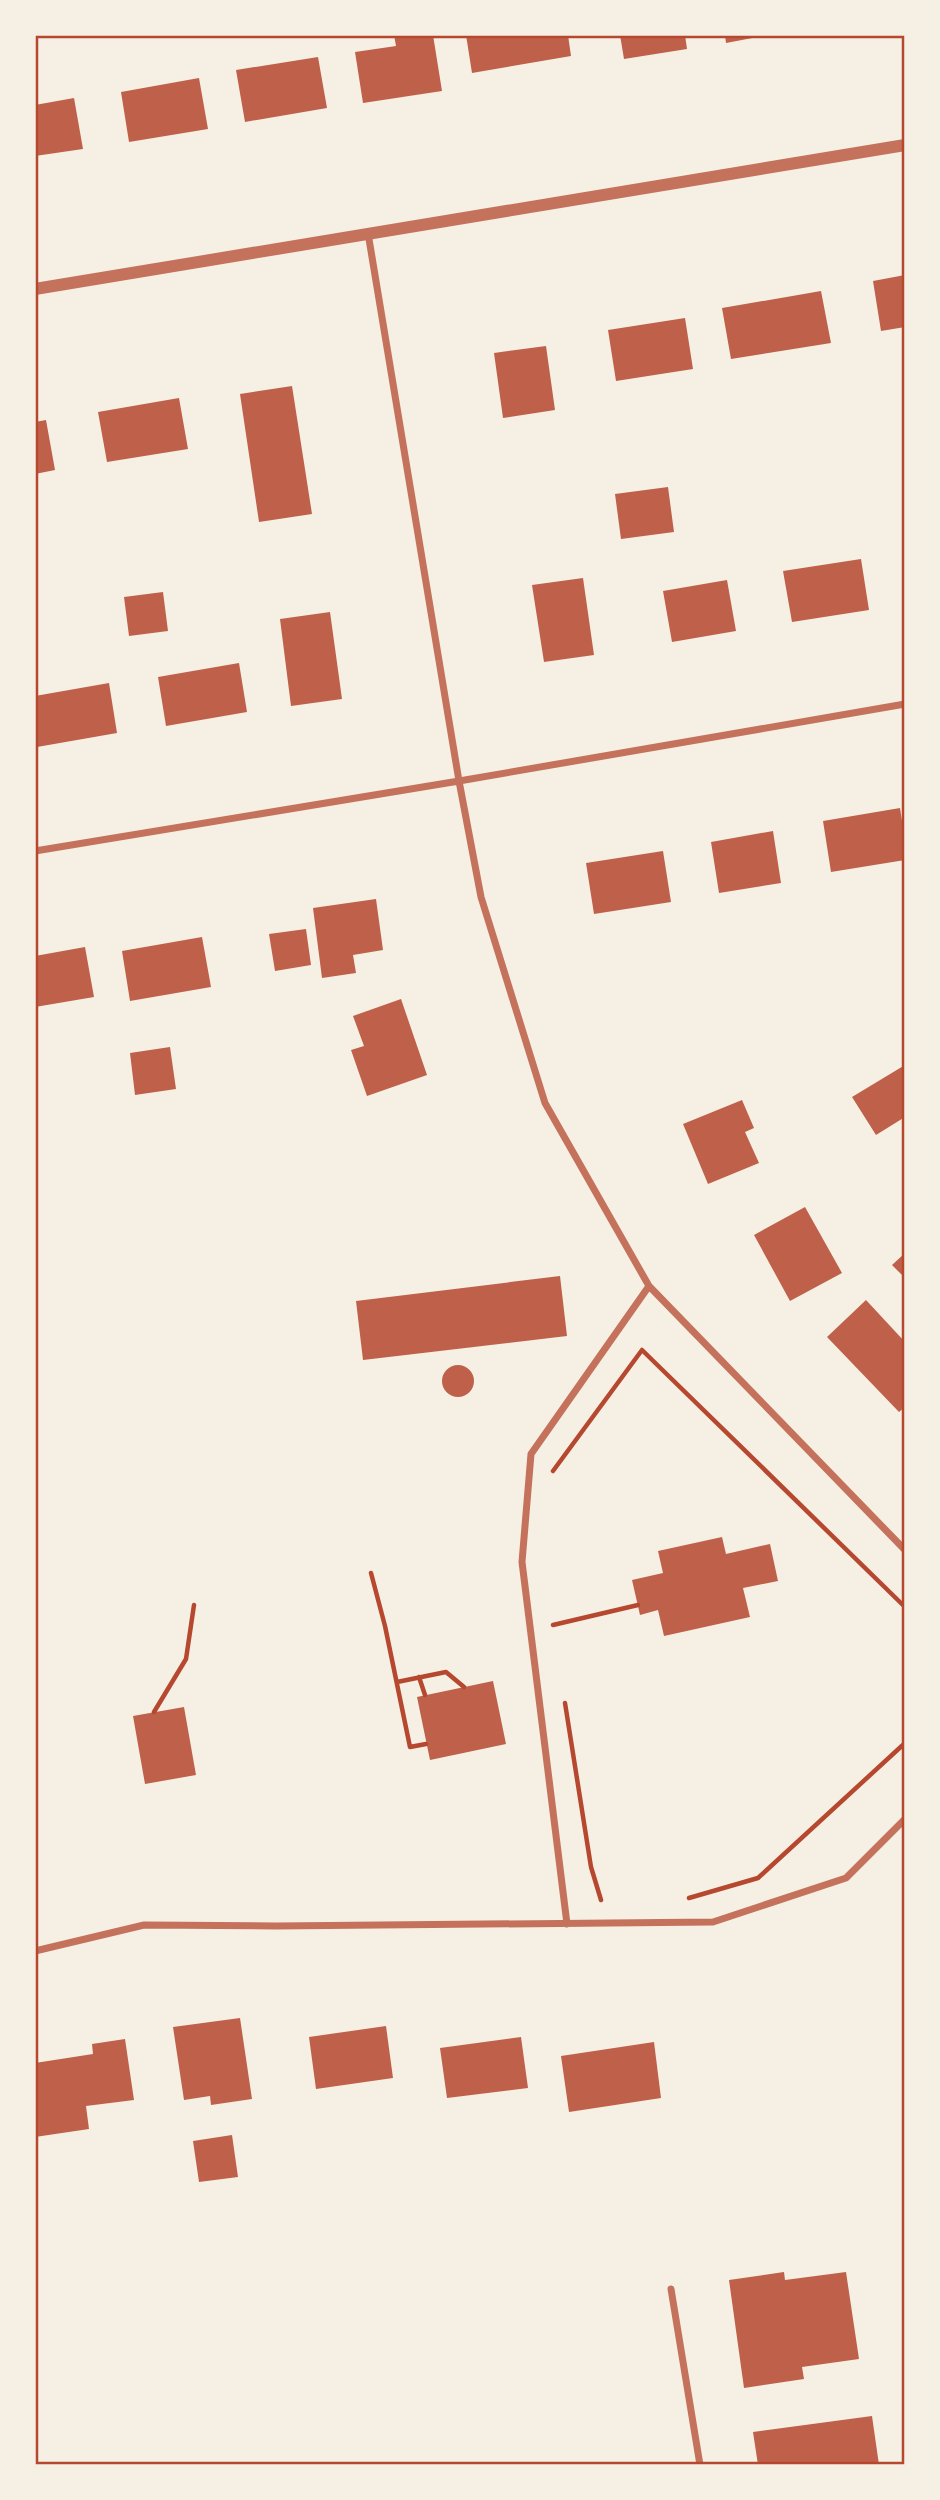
<svg xmlns="http://www.w3.org/2000/svg" width="940" height="2500" font-family="Helvetica,sans-serif">
  <rect width="100%" height="100%" fill="#f6efe4"/>
  <path fill="#bf614a" d="M394,35h39l9,56 -79,12 -8,-51 41,-6z
    M466,35h102l3,21 -99,17z
    M620,35h65l2,14 -63,10z
    M725,35h38v1l-37,7z
    M318,57l9,51 -82,14 -9,-52z
    M199,78l9,51 -79,13 -8,-50z
    M74,98l9,51 -48,7v-51z
    M905,275v52l-24,4 -8,-50z
    M821,291l10,52 -100,16 -9,-51z
    M685,318l8,51 -77,12 -8,-51z
    M546,346l9,64 -52,8 -9,-65z
    M292,386l20,128 -53,8 -19,-128z
    M179,398l9,51 -81,13 -9,-50z
    M46,420l9,50 -20,4v-52z
    M668,487l6,45 -53,7 -6,-45z
    M861,559l8,51 -77,12 -9,-51z
    M583,578l11,77 -50,7 -12,-77z
    M727,580l9,51 -64,11 -9,-51z
    M163,592l5,39 -39,5 -5,-39z
    M330,612l12,87 -51,7 -11,-87z
    M239,663l8,49 -81,14 -8,-49z
    M109,683l8,50 -80,14 -2,-51z
    M900,808l5,32v20l-74,12 -8,-51z
    M773,831l8,52 -62,10 -8,-51z
    M663,851l8,51 -77,12 -8,-51z
    M376,899l7,51 -30,5 3,18 -34,5 -9,-70z
    M306,929l5,36 -36,6 -6,-37z
    M202,937l9,50 -81,14 -8,-50z
    M85,947l9,50 -59,10v-51z
    M401,999l26,76 -60,21 -16,-46 13,-4 -11,-30z
    M170,1047l6,42 -41,6 -5,-42z
    M905,1065v52l-29,18 -24,-38z
    M742,1100l12,28 -9,4 14,31 -51,21 -25,-60z
    M805,1207l37,66 -52,28 -36,-66z
    M905,1253v25l-13,-13z
    M560,1276l7,60 -204,24 -7,-59z
    M866,1300l39,42v65l-6,5 -72,-75z
    M442 1381a16 16 0 1 1 32 0a16 16 0 1 1-32 0Z
    M722,1537l4,17 44,-10 8,37 -35,7 7,29 -86,19 -6,-26 -18,5 -8,-35 31,-7 -5,-22z
    M493,1681l13,63 -76,16 -13,-63z
    M184,1707l12,68 -51,9 -12,-68z
    M240,2018l12,81 -41,6 -1,-9 -26,4 -11,-73z
    M386,2026l7,52 -77,11 -7,-52z
    M521,2037l7,51 -81,10 -7,-50z
    M125,2039l9,61 -48,6 3,23 -54,8v-74l58,-9 -1,-10z
    M654,2042l7,56 -92,14 -8,-56z
    M232,2135l6,42 -39,5 -6,-41z
    M784,2272l1,8 61,-8 13,87 -57,8 2,12 -60,9 -15,-108z
    M872,2416l7,49h-121l-5,-33z"/>
  <g fill="none" stroke-linecap="round" stroke-linejoin="round">
    <path stroke="#b5482f" stroke-width="4.5" d="M553,1471l89,-121 263,257
      M371,1573l14,53 25,121 16,-3
      M553,1625l85,-20
      M419,1677l6,18
      M397,1682l49,-10 18,15
      M565,1703l26,164 10,33
      M154,1712l32,-53 8,-54
      M689,1898l69,-20 147,-135"/>
    <path stroke="#c5725c" stroke-width="7" d="M368,233l91,548 22,116 64,206 104,183 256,264
      M35,851l424,-70 446,-77
      M567,1924l-45,-362 9,-108 118,-168
      M35,1951l109,-26 132,1 437,-4 133,-44 59,-59
      M671,2289l29,176"/>
    <path stroke="#c5725c" stroke-width="12" d="M35,289l870,-144"/>
  </g>
  <rect width="940" height="2500" fill="none" stroke="#f6efe4" stroke-width="74"/>
  <rect x="37" y="37" width="866" height="2426" fill="none" stroke="#b5482f" stroke-width="2.5"/>
</svg>
